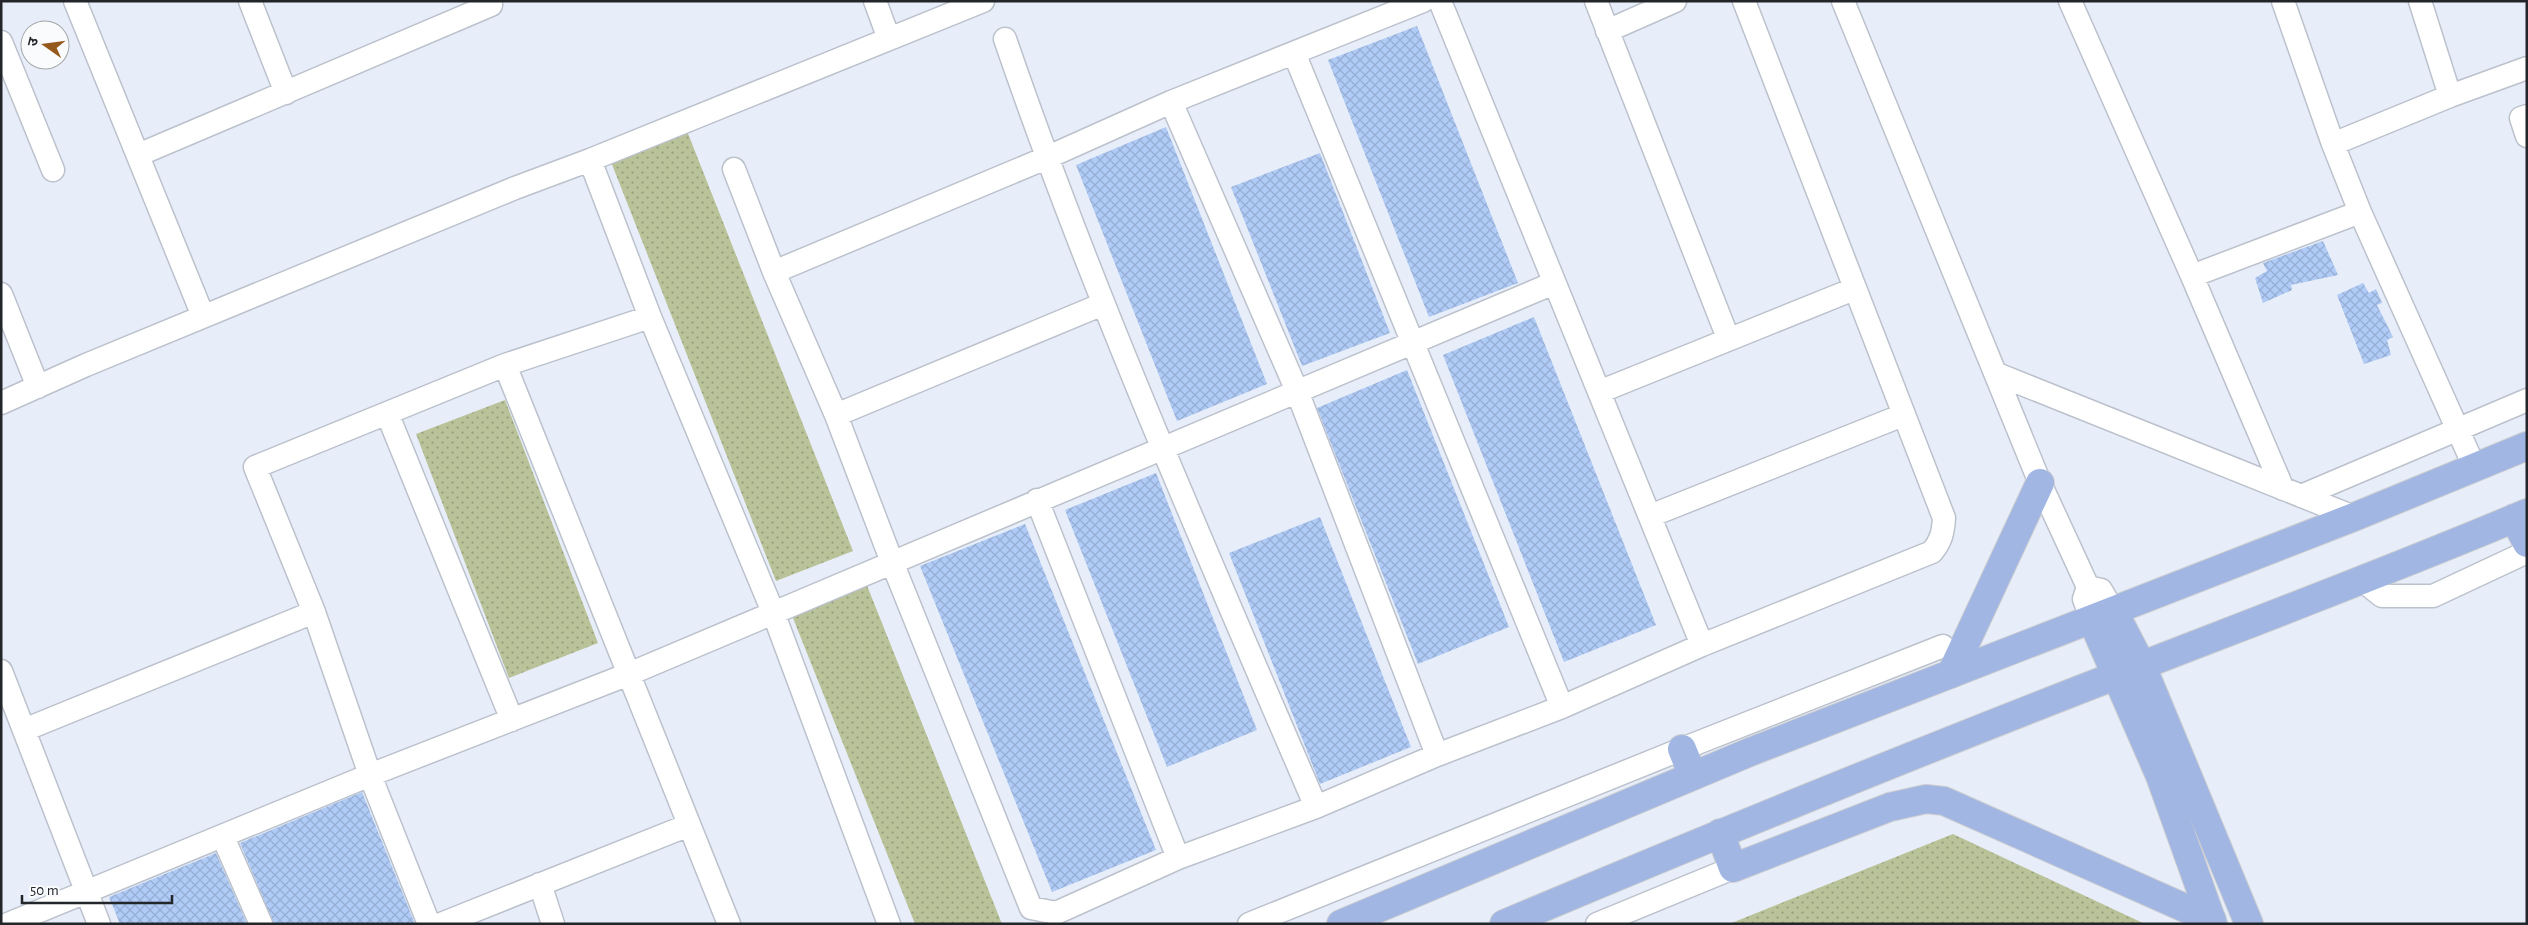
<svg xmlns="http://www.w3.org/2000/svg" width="2528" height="925" font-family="'Alegreya Sans','Noto Sans Devanagari',sans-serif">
  <defs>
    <pattern id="green-dots" width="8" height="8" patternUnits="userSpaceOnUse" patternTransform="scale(1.25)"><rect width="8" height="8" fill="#b9c298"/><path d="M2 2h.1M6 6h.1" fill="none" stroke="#969d7c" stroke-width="1.8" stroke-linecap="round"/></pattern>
    <pattern id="building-cross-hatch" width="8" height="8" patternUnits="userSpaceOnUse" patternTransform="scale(1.25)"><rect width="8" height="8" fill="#afcbf6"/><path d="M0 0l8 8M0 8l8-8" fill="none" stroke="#96aed3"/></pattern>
  </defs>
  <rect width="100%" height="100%" fill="#e8eef9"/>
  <path fill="url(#green-dots)" d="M687,131l166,420 -77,30 -165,-419z
    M505,400l93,243 -89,35 -93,-244z
    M866,583l136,341h-87l-124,-311z
    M1953,834l192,90h-416z"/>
  <path fill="url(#building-cross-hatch)" d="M1417,26l101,257 -89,34 -101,-257z
    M1166,127l101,257 -90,37 -101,-256z
    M1320,153l70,180 -88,33 -71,-179z
    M2323,241l15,34 -47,10 1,5 -29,13 -8,-25 12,-7 -4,-8z
    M2363,283l6,10 7,-4 6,14 -5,2 16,32 -6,3 4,15 -27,9 -27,-69z
    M1534,317l122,308 -92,37 -121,-307z
    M1407,370l102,257 -91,37 -101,-256z
    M1156,473l101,257 -90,37 -102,-257z
    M1320,517l91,230 -91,37 -91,-231z
    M1025,524l131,326 -104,42 -132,-326z
    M362,792l53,132h-141l-34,-81z
    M216,853l31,71h-127l-11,-27z"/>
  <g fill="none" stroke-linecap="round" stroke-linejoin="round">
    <defs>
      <path id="minor" d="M75,1l128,315
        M250,1l36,92
        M875,1l14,38
        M1440,1l262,644
        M1596,1l132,337
        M1843,1l197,482 48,104 -4,12 8,21
        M2070,1l122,275
        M2283,1l50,143 27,68 114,254
        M2420,1l30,95
        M1607,31l68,-30
        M1005,39c90,262 202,514 311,768
        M1,42l52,128
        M1294,53l268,654
        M1171,102l126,289 140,364
        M2527,116l-6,2 6,18
        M2333,144l117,-48 77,-28
        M138,155l353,-150
        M590,160l60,157 123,295 116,312
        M734,169l40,103 62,143 56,147 139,346 25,5 122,-55 138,-51 121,-52 125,-48 140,-62 230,-93c9,-11 11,-19 12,-34l-200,-517
        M774,272l272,-114 125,-56 252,-101
        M1,294l37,93
        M505,365l224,559
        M1997,374l357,143
        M1599,392l255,-103
        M1,403l85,-38 429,-177 75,-28 393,-159
        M387,413l125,307
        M836,415l267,-111
        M2283,489l-91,-213 168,-64
        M2301,496l226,-96
        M1037,500l141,358
        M1650,516l253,-101
        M2363,581l19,15h51l94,-44
        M2088,587l13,3 13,22
        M1,671l98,253
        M24,730l290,-118
        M223,837l38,87
        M540,884l13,40
        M8,924l362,-149 259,-101 925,-391
        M429,924l-59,-149 -56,-163 -59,-145 250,-102 145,-48
        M441,924l248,-99
        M1249,924l433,-175 261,-103
        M1597,924l136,-56"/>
      <path id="major" d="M2514,518l13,25
        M2114,612l28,54 107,258
        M2092,620l68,156 53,148
        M1951,674l89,-191
        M1682,749l11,27
        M1720,833l13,35 157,-61 36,-8 18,2 268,119
        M1341,924l409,-172 604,-235 173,-71
        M1504,924c204,-86 409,-170 616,-250 136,-53 272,-104 407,-161"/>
    </defs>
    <use href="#minor" stroke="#bbc2cc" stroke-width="25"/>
    <use href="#major" stroke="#cecfd0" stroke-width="30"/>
    <use href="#minor" stroke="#fff" stroke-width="22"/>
    <use href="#major" stroke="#a1b6e3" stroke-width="28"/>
  </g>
  <rect width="2528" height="925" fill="none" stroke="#222529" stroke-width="5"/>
  <g transform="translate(45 45) rotate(284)"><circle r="24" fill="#fafbfd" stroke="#a4a5a8"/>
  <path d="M0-4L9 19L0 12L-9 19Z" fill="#96591c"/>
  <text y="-8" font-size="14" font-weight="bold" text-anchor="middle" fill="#222529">उ</text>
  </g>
  <path d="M22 895v8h150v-8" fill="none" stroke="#222529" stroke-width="2.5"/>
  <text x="30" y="895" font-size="15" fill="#222529" stroke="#fafbfd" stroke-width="4" paint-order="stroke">50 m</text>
</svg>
